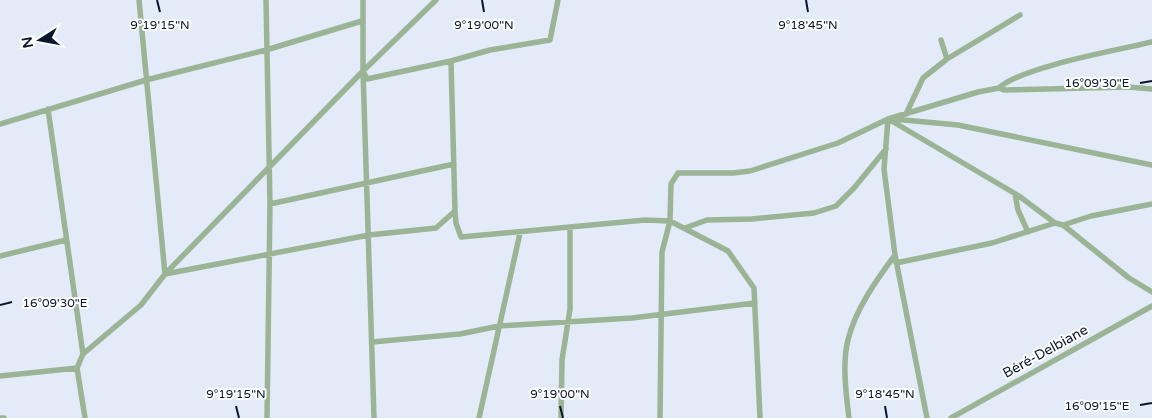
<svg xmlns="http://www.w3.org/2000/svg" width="1152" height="418" font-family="'Varela Round',sans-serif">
  <rect width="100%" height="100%" fill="#e3ebf9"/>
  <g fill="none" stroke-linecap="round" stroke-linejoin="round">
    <path stroke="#9bb495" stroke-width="5.5" d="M139,0l26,274 204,-39 67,-7 19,-17
      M266,0l4,204 -3,214
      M363,0v71l11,347
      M941,40l6,19
      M451,61l4,150 1,12 5,14 184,-17 25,1 1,-37 7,-11h55l17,-2 88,-28 50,-24 90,-27 21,-4 5,2 124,-3 24,2
      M364,73l3,6 84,-18 39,-11 60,-10 8,-40
      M999,88c22,-21 119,-38 153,-46
      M48,109l35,245
      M906,114l17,-36 24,-19 73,-44
      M888,119l-4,50 11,86 32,163
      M893,119l65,6 194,40
      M890,120l129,76 36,27
      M0,124l146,-44 120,-30 96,-29
      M1015,194l3,16 10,22
      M270,204l184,-40
      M1063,225l28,-9 61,-12
      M685,228l22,-8 45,-1 62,-6 22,-7 18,-18 32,-39
      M0,256l66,-16
      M896,263l96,-20 63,-20 8,2 66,53 23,14
      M372,342l88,-8 39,-8 133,-8 123,-15
      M77,368l8,50
      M0,376l77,-8 6,-14 58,-49 24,-31 198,-203 73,-71
      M0,418h4
      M479,418l41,-185
      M561,418l1,-58 8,-51v-82
      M660,418l2,-166 8,-31 58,30 26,37 6,130
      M849,418c-3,-24 -7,-55 -1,-78 7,-30 29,-61 47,-85
      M951,418l201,-112"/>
  </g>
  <path fill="none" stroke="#08162e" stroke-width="2" d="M157,0l3,12M482,0l2,12M806,0l2,12M1140,83l12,-2M0,305l12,-3M1140,405l12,-2M236,406l3,12M560,406l3,12M885,406l2,12"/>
  <g text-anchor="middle" stroke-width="4" stroke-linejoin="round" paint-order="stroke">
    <g font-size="14" fill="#08162e" stroke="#fff">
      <text transform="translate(1045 351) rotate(-29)" y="5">Béré-Delbiane</text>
    </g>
  </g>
  <g font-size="12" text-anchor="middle" fill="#08162e" stroke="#fff" stroke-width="4" stroke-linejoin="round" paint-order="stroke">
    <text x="160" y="29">9°19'15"N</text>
    <text x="484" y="29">9°19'00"N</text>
    <text x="808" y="29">9°18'45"N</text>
    <text x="1097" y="87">16°09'30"E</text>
    <text x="55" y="307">16°09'30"E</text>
    <text x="236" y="398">9°19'15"N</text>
    <text x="560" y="398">9°19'00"N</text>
    <text x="885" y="398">9°18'45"N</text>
    <text x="1097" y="410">16°09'15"E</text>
  </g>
  <g transform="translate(40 40) rotate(259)" stroke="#ffffff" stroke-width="4" paint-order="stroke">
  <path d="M0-4L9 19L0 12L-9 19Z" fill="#08162e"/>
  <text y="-8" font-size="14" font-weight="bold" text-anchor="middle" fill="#08162e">N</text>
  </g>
</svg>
